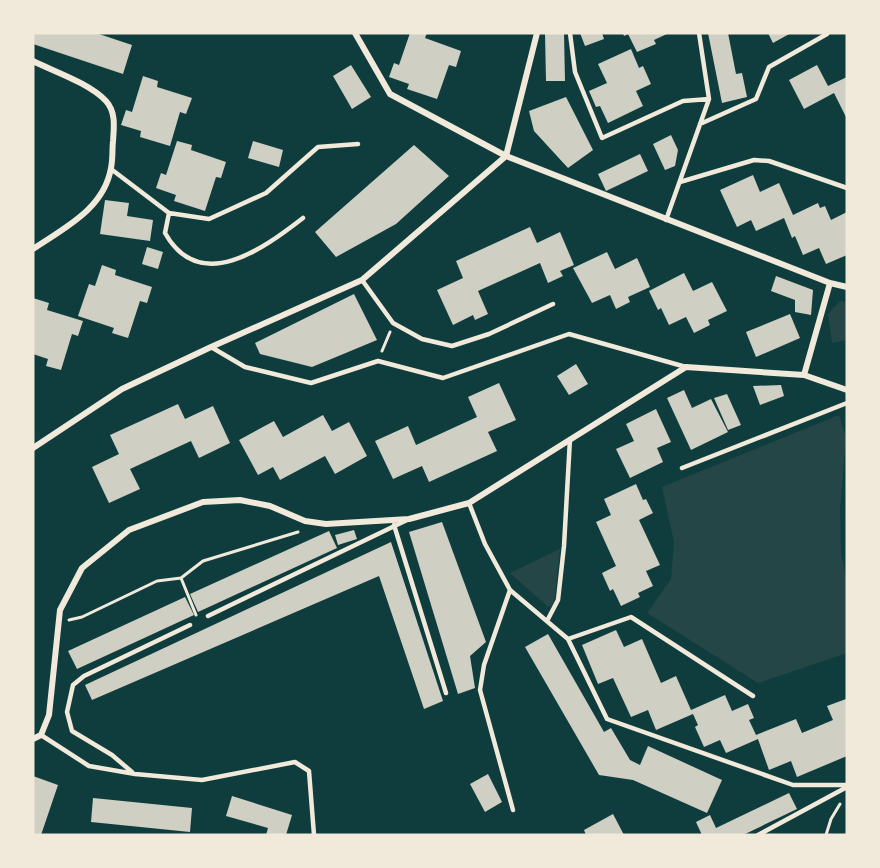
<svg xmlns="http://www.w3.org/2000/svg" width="880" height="868" font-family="Commissioner,sans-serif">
  <rect width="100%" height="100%" fill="#0f3d3e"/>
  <path fill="#244646" d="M840,301l7,1v38l-15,3 -4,-29z
    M839,415l7,22 -6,73 1,42 6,31v70l-89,30 -111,-70 24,-34 3,-37 -12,-55z
    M560,549l-6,56 -6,2 -38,-34z"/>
  <path fill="#cfcfc3" d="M33,33h63l36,12 -9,29 -90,-30z
    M410,33h17l-2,5 36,13 -5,16 -7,-2 -12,34 -30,-10 2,-5 -20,-7 5,-14 5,2z
    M545,33h19l1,48h-19z
    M580,33h22l2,6 -19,7z
    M623,33h46l-15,7 2,4 -19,8 -9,-18 -4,2z
    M708,33h20l8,41 6,-1 5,24 -25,6z
    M768,33h23l-18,10z
    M631,49l8,19 4,-2 8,18 -15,7 7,15 -35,17 -8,-17 -4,1 -7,-16 18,-8 -9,-19z
    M351,65l20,32 -19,12 -19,-33z
    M817,65l11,21 19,-9v42l-13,-26 -30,16 -15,-29z
    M143,76l15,5 -1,6 35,11 -6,16 -6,-2 -10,34 -30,-9 1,-6 -20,-6 5,-15 6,2z
    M566,97l27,53 -25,18 -34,-37 -5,-20z
    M671,135l7,15 -3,16 -10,4 -12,-26z
    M177,141l15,4 -1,5 35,12 -5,16 -5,-1 -11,34 -31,-10 2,-6 -20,-7 5,-15 5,2z
    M253,141l30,9 -4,17 -31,-9z
    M414,145l35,31 -53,48 -60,33 -21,-25z
    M640,154l8,17 -42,20 -8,-17z
    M753,175l7,17 19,-9 14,32 25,-12 2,5 5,-2 6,14 16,-8v43l-21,9 -7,-16 -16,7 -8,-19 -3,2 -8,-20 -28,13 -5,-11 -14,7 -17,-37z
    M105,200l24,3 -2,13 26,4 -3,21 -50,-7z
    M530,227l7,16 23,-11 14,33 -14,6 3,5 -15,7 -8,-20 -62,28 10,23 -13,6 -2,-5 -20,10 -16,-35 26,-12 -7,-17z
    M147,247l16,5 -5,17 -16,-5z
    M607,252l8,17 22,-11 13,29 -22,10 2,5 -14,7 -6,-14 -18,8 -19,-35z
    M102,265l14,5 -1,5 37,12 -5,16 -7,-2 -12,37 -16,-5 2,-5 -36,-12 11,-32 6,2z
    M684,273l9,18 19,-9 15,29 -19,9 2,5 -16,8 -8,-16 -17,8 -8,-17 -3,2 -9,-19z
    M776,276l37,14 -2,25 -16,-3v-12l-24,-9z
    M354,294l23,46 -65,27 -52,-13 -5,-11z
    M33,298l16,5 -2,7 36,11 -5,15 -6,-2 -11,36 -15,-4 2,-7 -15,-5z
    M790,314l10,24 -44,19 -10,-25z
    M576,364l12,20 -19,11 -12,-19z
    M499,383l17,37 -28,12 9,19 -68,31 -7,-16 -29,13 -18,-38 33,-15 8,19 61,-28 -9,-20z
    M781,385l3,11 -24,9 -7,-19z
    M684,390l8,18 19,-9 17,33 -37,18 -24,-52z
    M727,394l14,31 -13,5 -14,-32z
    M178,404l7,15 28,-13 17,37 -31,15 -8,-17 -61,28 10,20 -31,14 -17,-36 27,-13 -9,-19z
    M656,409l15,33 -14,6 6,14 -33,16 -14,-29 18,-8 -8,-17z
    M323,415l9,16 17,-9 18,34 -32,18 -10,-18 -45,24 -7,-13 -15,8 -19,-35 35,-19 9,16z
    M636,484l7,16 3,-1 7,14 -14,7 21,45 -14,6 7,15 -15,7 2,4 -19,9 -8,-17 -3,2 -8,-18 14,-7 -20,-44 15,-7 -7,-16z
    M442,522l44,120 -16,14 5,32 -17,6 -49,-162z
    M354,530l3,9 -19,6 -3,-10z
    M329,531l8,17 -139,64 -8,-18z
    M391,542l52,159 -19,8 -45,-133 -287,124 -7,-15z
    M185,597l9,18 -117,54 -9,-18z
    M616,630l8,17 18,-8 19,44 15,-7 15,34 34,-15 7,16 16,-7 6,14 -5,2 7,15 40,-16 6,14 31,-13 -6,-14 19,-7 1,57 -50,21 -6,-16 -22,9 -11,-31 -32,14 -6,-13 -16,7 -9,-20 3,-2 -5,-11 -37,16 -8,-20 -17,7 -18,-39 -15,6 -16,-39z
    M548,634l56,98 7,-4 19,32 10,5 8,-19 74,34 -15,33 -74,-33 -34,-5 -74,-128z
    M488,774l14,28 -17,10 -15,-28z
    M33,776l25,9 -17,50h-8z
    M789,793l8,16 -54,26h-41l-6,-13 14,-7 6,13z
    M232,796l60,19 -6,20h-20l2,-7 -42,-12z
    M93,798l99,10 -2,24 -99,-10z
    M613,814l11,21h-38l-2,-5z"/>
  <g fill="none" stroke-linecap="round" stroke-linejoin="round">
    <path stroke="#f1e9da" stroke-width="3" d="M382,351l8,-19
      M181,578l15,37
      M69,620l13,-3 75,-36 24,-3 22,-17 95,-29
      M826,835l5,-16 9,-15"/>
    <path stroke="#f1e9da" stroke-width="4.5" d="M570,33l5,39 27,66 81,-37 26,-2
      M700,124l56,-25 13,-32 58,-33
      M111,169l58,44 40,6 57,-26 52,-46 40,-3
      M680,182l74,-22 15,1 78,27
      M169,213l-4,20c35,62 98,16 138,-15
      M666,220l43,-121 -10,-66
      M362,280l31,43 29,16 30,7 37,-12 64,-30
      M211,347l34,20 66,16 67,-22 65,17 126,-44 117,33
      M682,468l165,-65
      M469,503l16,41 25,46 58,49 63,-22 122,79
      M394,525l52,168
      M510,590l-26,75 -4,25 33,120
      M208,616l199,-96
      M547,621l11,-21 6,-54 6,-107
      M568,639l39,80 186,66h54
      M41,735l48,31 46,8 67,6 93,-18 14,9 5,64
      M132,772l-20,-17 -40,-24 -5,-19 6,-27 11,-9 106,-51
      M758,835l89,-48"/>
    <path stroke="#f1e9da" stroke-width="6" d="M355,33l35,61 116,62 324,127 17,4
      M33,61c22,11 56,22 73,40 10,11 8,26 7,40 -1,9 0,18 -2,27 -7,41 -47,60 -78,81
      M506,156l31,-123
      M804,375l26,-92
      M33,448l89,-59 89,-42 151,-67 144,-124
      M33,739l8,-4 8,-20 11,-105 22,-42 47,-38 74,-28 37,-2 30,6 35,15 21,3 83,-5 60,-16 217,-136 118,8 43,15"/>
  </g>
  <rect width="880" height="868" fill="none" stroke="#f1e9da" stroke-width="69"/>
</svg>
